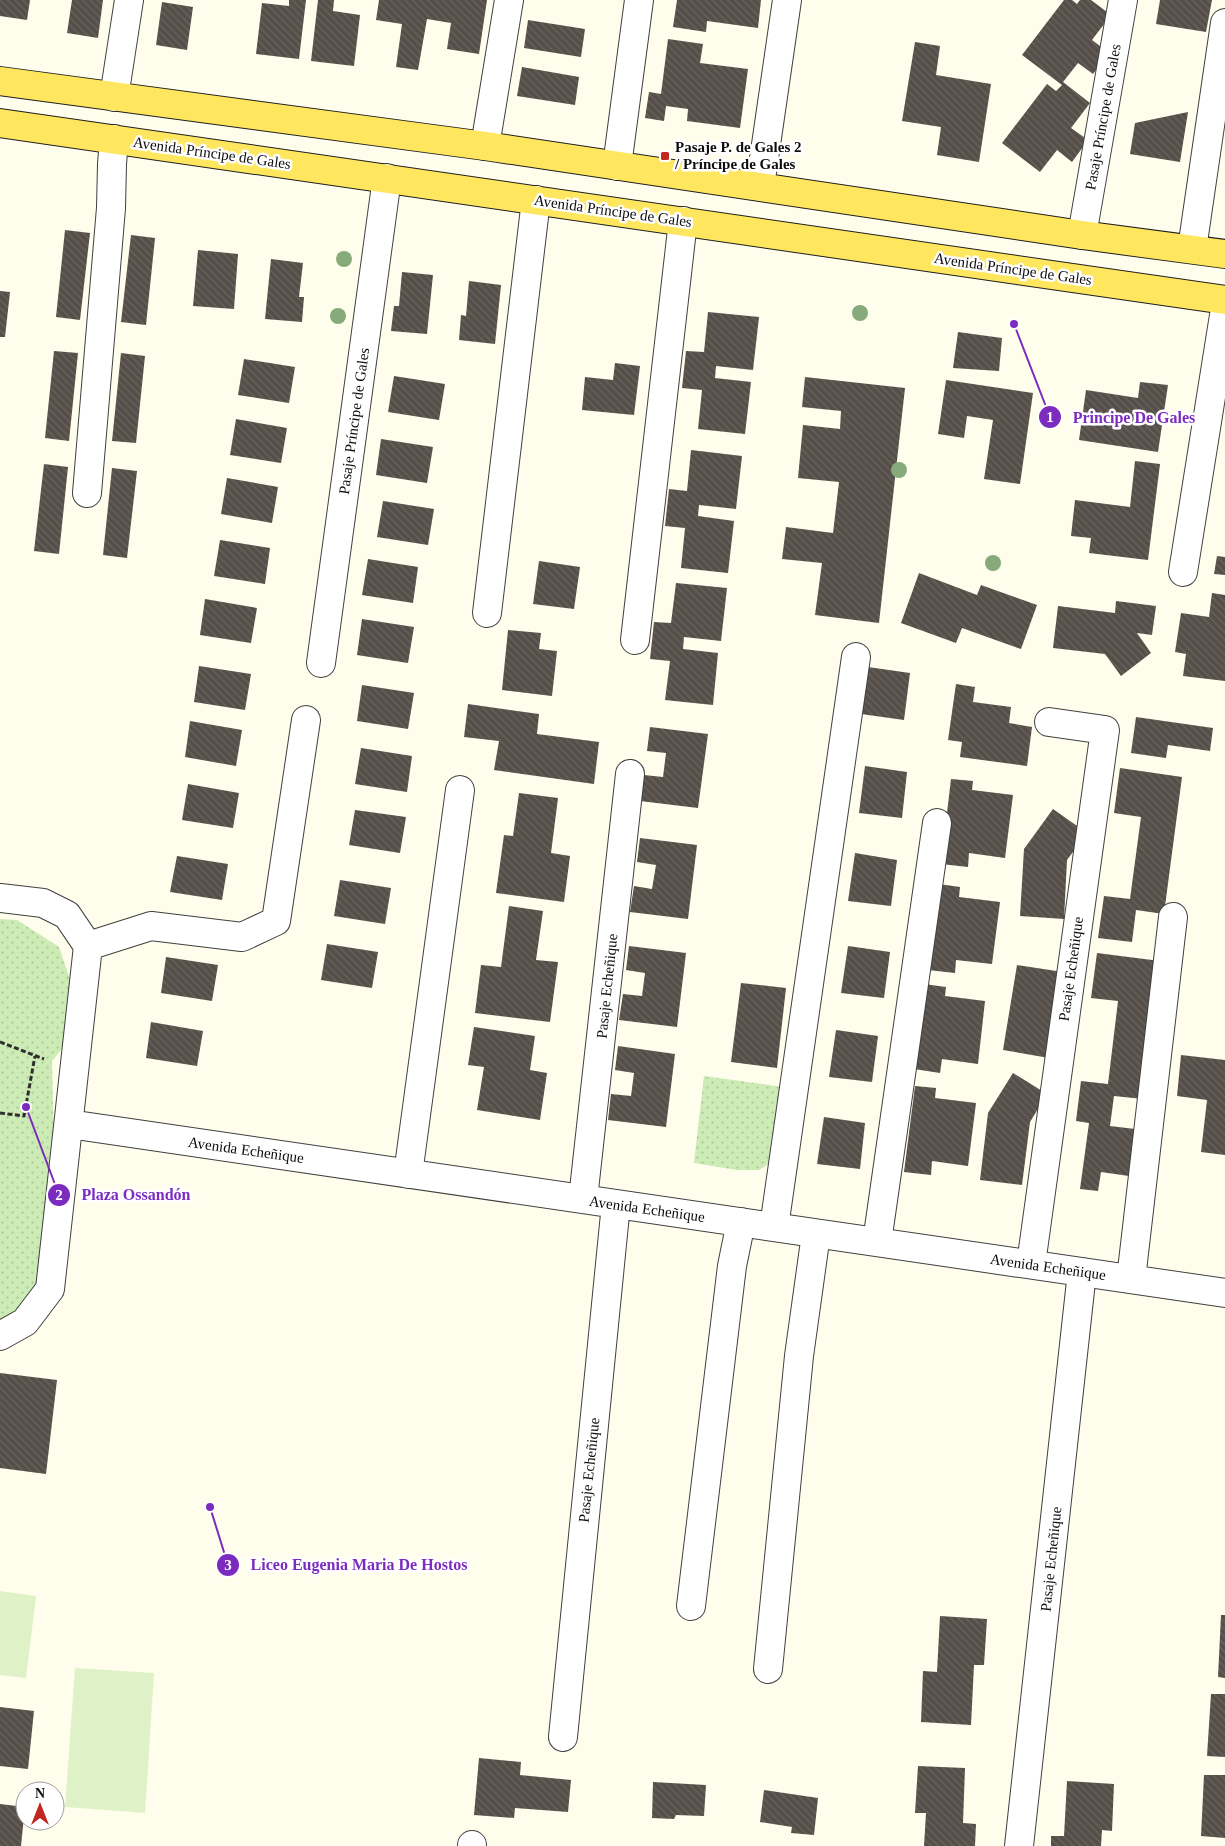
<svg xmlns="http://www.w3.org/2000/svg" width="1225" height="1846" font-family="'Times New Roman',serif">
  <defs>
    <pattern id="grass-dots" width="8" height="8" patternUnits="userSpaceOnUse" patternTransform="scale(1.25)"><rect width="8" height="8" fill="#ccebb5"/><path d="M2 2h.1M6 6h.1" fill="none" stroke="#aec89a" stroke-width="1.8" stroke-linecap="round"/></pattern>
    <pattern id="building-back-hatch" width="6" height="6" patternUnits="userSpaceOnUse" patternTransform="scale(1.25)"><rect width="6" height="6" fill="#564f49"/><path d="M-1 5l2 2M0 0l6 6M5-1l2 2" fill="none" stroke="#69645f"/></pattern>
  </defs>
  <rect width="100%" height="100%" fill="#fffdec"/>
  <path fill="url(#grass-dots)" d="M0,919l17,1 42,27 13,38 -7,60 -13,16 2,92 -15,131 -26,32 -13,3z
    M704,1076l79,11 -11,75 -13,8h-22l-43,-7z"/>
  <path fill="#dff2c7" d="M0,1591l36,5 -10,82 -26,-3z
    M75,1668l79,5 -9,140 -80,-6z"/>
  <path fill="url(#building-back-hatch)" d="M0,0h30l-3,20 -27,-4z
    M72,0h31l-5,38 -31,-5z
    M289,0h17l-7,59 -43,-5 6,-51 27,3z
    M318,0h16l-1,11 27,4 -6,51 -43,-5z
    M379,0h108l-8,54 -32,-5 4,-26 -24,-4 -9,51 -22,-3 6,-43 -26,-4z
    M677,0h84l-3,28 -51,-7 -1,11 -33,-5z
    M1064,0h8l5,4 3,-4h11l20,15 -19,25 17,13 -16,21 -15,-11 -15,19 27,21 -19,25 17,12 -16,22 -15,-12 -17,22 -38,-29 45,-59 9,7 6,-6 -40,-30z
    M1160,0h52l-6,32 -50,-8z
    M162,2l31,5 -6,43 -31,-5z
    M528,20l57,9 -4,28 -57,-9z
    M668,39l35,5 -3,19 48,6 -8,59 -53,-7 1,-12 -22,-3 -2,15 -19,-3 4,-26 12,2z
    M915,42l25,4 -4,29 55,9 -12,78 -42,-7 4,-28 -39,-6z
    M522,67l57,10 -4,28 -58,-9z
    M1188,112l-8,50 -50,-8 5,-31z
    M65,230l25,3 -10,87 -24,-3z
    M131,235l24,3 -9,87 -25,-3z
    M198,250l40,4 -4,55 -41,-3z
    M271,259l32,4 -4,34h5l-2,25 -37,-3z
    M402,272l31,3 -6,59 -36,-3 3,-25h5z
    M469,281l32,4 -6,59 -36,-4 2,-25 5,1z
    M0,291l10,1 -5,45h-5z
    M708,312l51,5 -6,53 -37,-4 -1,12 36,4 -6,52 -47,-5 4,-39 -20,-2 4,-37 18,1z
    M958,332l44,6 -3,33 -46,-3z
    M54,351l24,2 -9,88 -24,-3z
    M121,353l24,3 -9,87 -24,-2z
    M244,359l51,8 -6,36 -51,-8z
    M615,363l25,3 -6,49 -52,-5 3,-33 28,3z
    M394,376l51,8 -6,36 -51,-8z
    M805,377l100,11 -26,235 -64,-8 7,-52 -40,-4 4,-32 47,6 6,-51 -41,-4 5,-53 37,4 1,-18 -39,-4z
    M946,380l87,13 -13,91 -36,-5 9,-59 -26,-4 -3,22 -26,-4z
    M1140,382l28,3 -10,67 -79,-12 7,-50 52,8z
    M236,419l51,9 -6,35 -51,-8z
    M381,439l52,8 -6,36 -51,-8z
    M691,450l51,6 -6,53 -37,-4 -1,11 36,5 -6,52 -47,-5 4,-40 -20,-2 4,-37 18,2z
    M1135,461l25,3 -12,96 -59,-7 2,-15 -20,-2 4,-36 55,7z
    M44,464l24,3 -9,87 -25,-3z
    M112,468l25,3 -10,87 -24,-3z
    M227,478l51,9 -6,36 -51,-9z
    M383,501l51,8 -6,36 -51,-8z
    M220,540l50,8 -5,36 -51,-8z
    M1217,556l8,1v18l-11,-1z
    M368,559l50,8 -5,36 -51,-8z
    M539,561l41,6 -6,42 -41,-5z
    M919,573l58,22 4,-10 56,20 -16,44 -59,-21 -6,15 -55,-20z
    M676,583l51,5 -6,53 -37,-4 -1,12 35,4 -5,52 -48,-5 5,-39 -20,-2 4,-37 17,1z
    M1212,593l13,2v86l-42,-5 3,-22 -11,-2 6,-39 28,4z
    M205,599l52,9 -6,35 -51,-8z
    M1116,601l40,5 -4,29 -15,-2 14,20 -30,23 -16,-22 -52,-6 5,-42 57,7z
    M362,619l52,8 -6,36 -51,-8z
    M508,630l33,3 -2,16 18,2 -5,45 -50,-6z
    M199,666l52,8 -6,36 -51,-8z
    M868,667l42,6 -6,47 -43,-6z
    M956,684l19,3 -2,15 38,5 -2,16 23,4 -5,39 -67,-9 2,-15 -14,-2z
    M362,685l52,8 -6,36 -51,-8z
    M468,704l71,10 -2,20 62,8 -5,42 -100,-14 5,-29 -35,-4z
    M1136,717l77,11 -3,23 -42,-6 -2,13 -35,-5z
    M190,721l52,9 -6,36 -51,-9z
    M650,727l58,7 -10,74 -58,-7 4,-26 19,2 3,-24 -19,-2z
    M361,748l51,8 -5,36 -52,-8z
    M865,766l42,6 -5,46 -43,-5z
    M1120,768l62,9 -18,137 -28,-4 -4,32 -34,-4 6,-42 26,3 11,-82 -27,-4z
    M951,779l22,2 -1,9 41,5 -8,63 -36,-5 -1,14 -27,-3z
    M188,784l51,9 -6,35 -51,-8z
    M519,793l39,5 -7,55 19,3 -6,46 -68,-9 8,-58 9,1z
    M1053,809l34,24 -20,27 -3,59 -44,-3 4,-67z
    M355,810l51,7 -6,36 -51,-8z
    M640,838l57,7 -9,74 -58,-7 4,-26 18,3 4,-24 -19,-3z
    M855,853l42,7 -6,46 -43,-5z
    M177,856l51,8 -6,36 -52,-8z
    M340,880l51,8 -6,36 -51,-8z
    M939,884l21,3 -1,10 41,5 -8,62 -36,-4 -1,13 -27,-3z
    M509,906l34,5 -7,49 22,2 -8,60 -75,-9 6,-48 20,2z
    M327,944l51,8 -6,36 -51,-8z
    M629,946l57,7 -9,74 -58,-7 4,-26 19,2 3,-23 -19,-3z
    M848,946l42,6 -6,46 -43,-5z
    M1097,953l63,8 -17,138 -29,-3 -4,30 25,3 -6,47 -28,-4 -3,19 -18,-2 9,-66 -13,-2 5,-40 27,3 10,-83 -27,-3z
    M166,957l52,8 -6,36 -51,-8z
    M1017,965l46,7 -14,86 -46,-8z
    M741,983l45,5 -9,80 -46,-6z
    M924,984l22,3 -1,9 40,5 -7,63 -36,-5 -2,14 -26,-4z
    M151,1022l52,9 -6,35 -51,-8z
    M474,1027l61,9 -5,34 17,3 -7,47 -63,-10 7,-43 -16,-2z
    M836,1030l42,6 -6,46 -43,-5z
    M618,1046l57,8 -9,73 -58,-7 3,-26 20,2 3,-23 -19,-3z
    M1181,1055l44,5v95l-24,-3 6,-52 -30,-4z
    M1013,1073l34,21 -17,28 -8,63 -42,-5 8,-67z
    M915,1086l21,2 -1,10 41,5 -8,63 -36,-5 -1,14 -27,-3z
    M824,1117l41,6 -5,46 -43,-5z
    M0,1373l57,7 -11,94 -46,-6z
    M1221,1615h4v63l-7,-1z
    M940,1616l47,3 -3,46h-10l-3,60 -50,-3 2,-51 14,1z
    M1211,1694h14v63l-18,-1z
    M0,1707l34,4 -6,58 -28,-3z
    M479,1758l42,4 -1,13 51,5 -3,32 -53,-4 -1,10 -40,-3z
    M918,1766l47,2 -2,55 13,1 -1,22h-51l2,-33h-11z
    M1204,1775h21v63l-24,-2z
    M1067,1781l47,3 -2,47 -10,-1 -1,16h-50v-10h13z
    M653,1782l53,3 -2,31 -28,-1 -2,4 -22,-1z
    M764,1790l54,8 -4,37 -23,-2 1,-6 -32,-5z
    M0,1804l25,3 -4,39h-21z"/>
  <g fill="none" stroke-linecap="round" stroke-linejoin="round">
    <defs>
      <path id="minor" d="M114,97l15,-97
        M485,146l24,-146
        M617,166l22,-166
        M760,186l27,-186
        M1082,235l41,-235
        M1192,249l33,-226
        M87,493l24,-285 1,-44 2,-25
        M1183,572l42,-263
        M487,613l49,-413
        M635,640l48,-419
        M321,663l66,-485
        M0,898l43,5 24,12 21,31 -38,343 -25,33 -25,14
        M88,946l63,-20 91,11 34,-16 30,-201
        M69,1124l1156,169
        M408,1174l52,-384
        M583,1199l47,-425
        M774,1227l82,-570
        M877,1242l60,-419
        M1031,1264l74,-534 -56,-8
        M1131,1279l42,-362
        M691,1606l41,-340 9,-44
        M768,1669l31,-313 17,-122
        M563,1737l53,-533
        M472,1846v-1
        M1019,1846l63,-574"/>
      <path id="major" d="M0,81l485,65 597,89 143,19
        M0,123l1225,177"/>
    </defs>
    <use href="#minor" stroke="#404040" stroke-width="30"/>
    <use href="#major" stroke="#1e1e1e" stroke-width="30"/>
    <path stroke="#2f2f2f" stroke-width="3" stroke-dasharray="5 2.5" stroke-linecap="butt" d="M0,1042l44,17
      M0,1113l24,3 11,-60"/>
    <use href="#minor" stroke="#fff" stroke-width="28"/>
    <use href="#major" stroke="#fee65e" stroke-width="28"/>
  </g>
  <g fill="#86aa79">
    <circle cx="344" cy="259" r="8"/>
    <circle cx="860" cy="313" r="8"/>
    <circle cx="338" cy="316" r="8"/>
    <circle cx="899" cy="470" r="8"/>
    <circle cx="993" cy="563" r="8"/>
  </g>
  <rect fill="#c2271f" stroke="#fff" stroke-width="2" x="660" y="151" width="10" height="10" rx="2.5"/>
  <g text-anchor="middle" stroke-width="5" stroke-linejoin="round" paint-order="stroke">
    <g font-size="15" fill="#0d0d0d" stroke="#fff">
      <text transform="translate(1103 117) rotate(-80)" y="5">Pasaje Príncipe de Gales</text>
      <text transform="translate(212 153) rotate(8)" y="5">Avenida Príncipe de Gales</text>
      <text transform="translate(613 211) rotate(8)" y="5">Avenida Príncipe de Gales</text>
      <text transform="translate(1013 269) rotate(8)" y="5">Avenida Príncipe de Gales</text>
      <text transform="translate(354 421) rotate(-82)" y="5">Pasaje Príncipe de Gales</text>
      <text transform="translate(1071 969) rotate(-82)" y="5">Pasaje Echeñique</text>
      <text transform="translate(607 986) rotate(-84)" y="5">Pasaje Echeñique</text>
      <text transform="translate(246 1150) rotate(8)" y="5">Avenida Echeñique</text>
      <text transform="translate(647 1209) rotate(8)" y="5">Avenida Echeñique</text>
      <text transform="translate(1048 1267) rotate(8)" y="5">Avenida Echeñique</text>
      <text transform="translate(589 1470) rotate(-84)" y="5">Pasaje Echeñique</text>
      <text transform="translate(1051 1559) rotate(-84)" y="5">Pasaje Echeñique</text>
    </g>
    <g font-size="15" font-weight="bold" fill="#0d0d0d" stroke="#fff" text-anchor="start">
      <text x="675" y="152">Pasaje P. de Gales 2<tspan x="675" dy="17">/ Príncipe de Gales</tspan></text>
    </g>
  </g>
  <path fill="none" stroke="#7b2cbf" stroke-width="2" d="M1014 324L1050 417M26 1107L59 1195M210 1507L228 1565"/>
  <g fill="#7b2cbf" stroke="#fff" stroke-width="2">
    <circle cx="1014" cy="324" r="5"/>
    <circle cx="26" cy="1107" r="5"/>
    <circle cx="210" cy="1507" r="5"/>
    <circle cx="1050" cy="417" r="12"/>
    <circle cx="59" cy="1195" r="12"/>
    <circle cx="228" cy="1565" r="12"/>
  </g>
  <g font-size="15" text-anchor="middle" font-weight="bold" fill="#fff">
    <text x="1050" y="422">1</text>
    <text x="59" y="1200">2</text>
    <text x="228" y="1570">3</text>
  </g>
  <g font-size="16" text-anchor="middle" font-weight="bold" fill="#7b2cbf" stroke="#fff" stroke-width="5" stroke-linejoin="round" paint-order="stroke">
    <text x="1134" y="423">Principe De Gales</text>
    <text x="136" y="1200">Plaza Ossandón</text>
    <text x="359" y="1570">Liceo Eugenia Maria De Hostos</text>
  </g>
  <g transform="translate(40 1806)"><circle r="24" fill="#ffffff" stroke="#9e9e9e"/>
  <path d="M0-4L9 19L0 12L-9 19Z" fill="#c2271f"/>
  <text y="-8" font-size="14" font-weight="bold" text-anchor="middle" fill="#0d0d0d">N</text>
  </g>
</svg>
